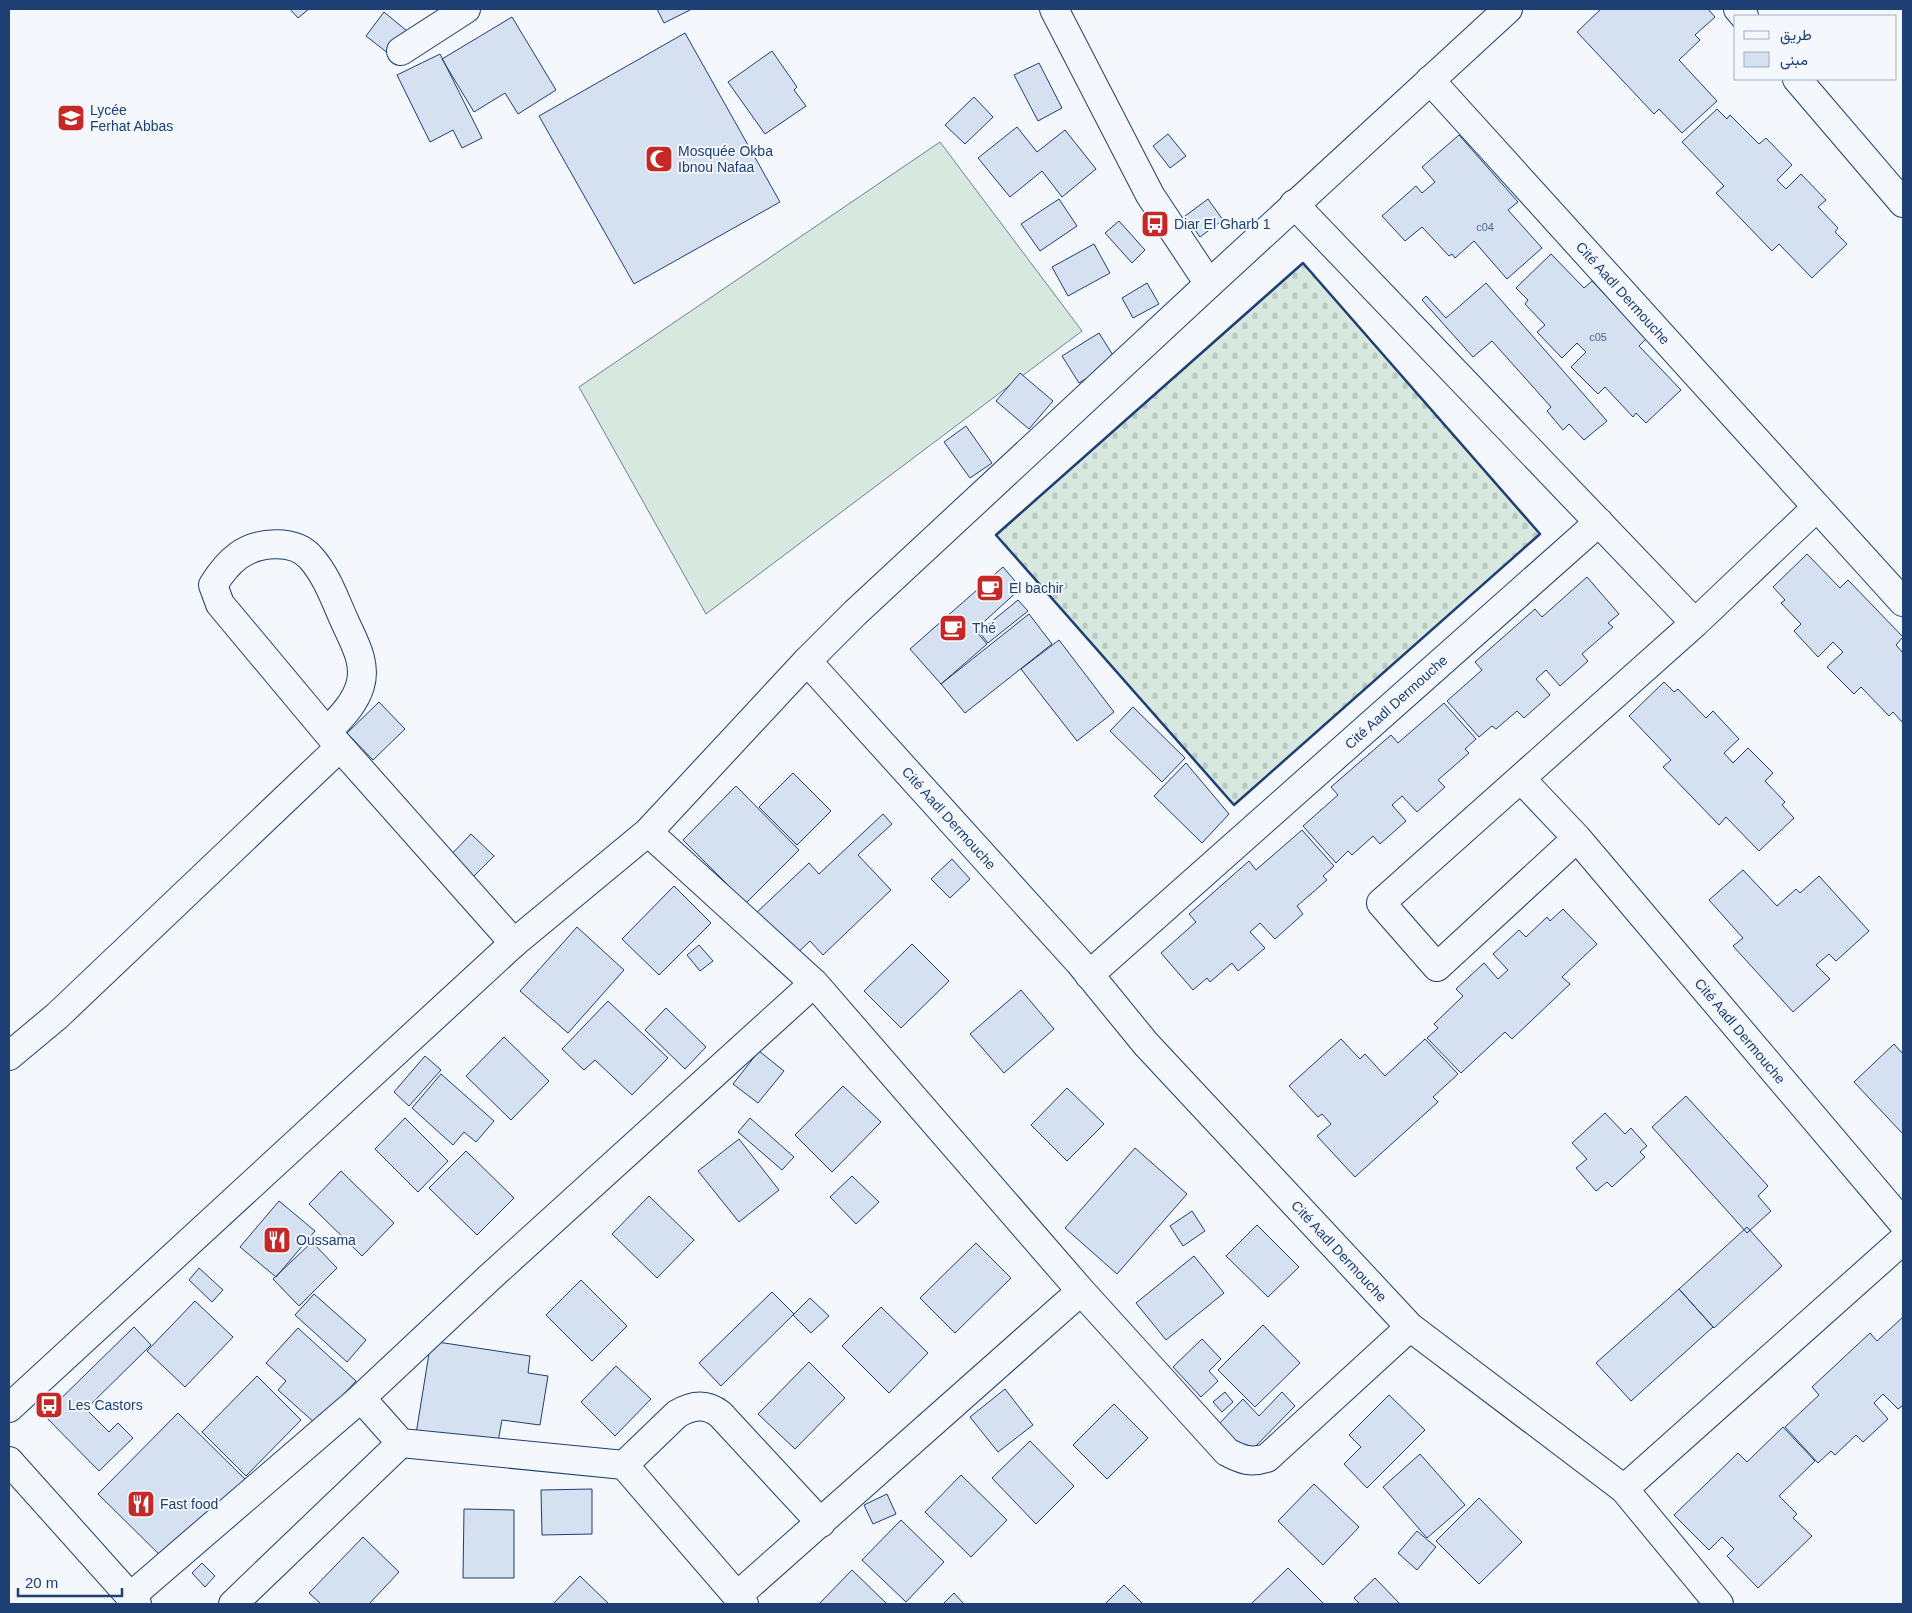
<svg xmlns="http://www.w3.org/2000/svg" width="1912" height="1613" font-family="Arial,Vazirmatn,sans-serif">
  <defs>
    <pattern id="cemetery-stones" width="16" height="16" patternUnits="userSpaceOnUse" patternTransform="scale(1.25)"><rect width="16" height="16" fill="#d7e8df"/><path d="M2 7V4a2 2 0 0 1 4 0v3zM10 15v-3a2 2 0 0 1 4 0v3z" fill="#b8c8c3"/></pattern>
  </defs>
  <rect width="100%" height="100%" fill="#f4f7fb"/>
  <path fill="#d7e8df" stroke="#687fa3" d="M940,142l142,189 -376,283 -127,-227z"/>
  <path fill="url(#cemetery-stones)" stroke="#687fa3" d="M1303,263l237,271 -306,271 -238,-270z"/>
  <path fill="#d5e0f0" stroke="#1d3f73" d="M290,9h19l-11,9z
    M657,9h35l-28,14z
    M1601,9h107l7,8 -20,18 5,5 -21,20 38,41 -35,32 -23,-24 -5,5 -77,-82z
    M384,12l23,19 -18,23 -23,-18z
    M512,17l44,73 -38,24 -13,-21 -31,19 -32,-53z
    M685,33l95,169 -146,82 -95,-168z
    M772,51l25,36 -3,3 12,16 -41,28 -37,-52z
    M440,54l42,84 -20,10 -9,-18 -23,12 -33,-67z
    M1039,63l23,45 -24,13 -24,-46z
    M974,97l19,20 -28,27 -20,-19z
    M1717,109l10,10 3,-4 29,29 7,-6 26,27 -15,15 9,9 15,-15 25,26 -8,7 20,21 -3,4 12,12 -35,34 -33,-34 -7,7 -56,-58 8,-7 -42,-44z
    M1017,127l20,25 28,-22 31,39 -34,28 -20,-26 -32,26 -32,-39z
    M1168,134l18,22 -16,12 -17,-22z
    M1459,135l59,67 -10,8 34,38 -35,31 -33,-38 -19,17 -3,-4 -3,2 -27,-29 -17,14 -23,-25 34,-30 6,7 13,-11 -13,-15z
    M1059,199l18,27 -37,25 -19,-27z
    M1208,199l15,21 -23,17 -15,-21z
    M1119,221l26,29 -13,13 -27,-30z
    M1094,244l16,29 -42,23 -16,-29z
    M1551,254l33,34 8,-7 55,57 -8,8 42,44 -35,33 -10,-10 -3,4 -28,-30 -7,7 -27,-27 15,-15 -9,-9 -15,15 -25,-26 8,-7 -20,-21 3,-4 -12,-12z
    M1147,283l12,21 -26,14 -11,-20z
    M1486,283l121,138 -23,19 -15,-16 -6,6 -16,-19 4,-4 -59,-66 -19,16 -51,-57 4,-4 20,22z
    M1099,333l17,27 -37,23 -17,-27z
    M1020,373l33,28 -24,28 -33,-28z
    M966,426l26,37 -22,15 -26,-36z
    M1807,554l33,34 8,-8 55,57 -7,8 7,8v70l-10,-11 -4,4 -28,-29 -7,7 -27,-27 16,-15 -10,-10 -15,15 -24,-26 7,-7 -20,-21 4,-3 -12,-13z
    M1003,567l18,21 -46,42 12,14 -46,40 -31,-35z
    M1587,577l32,37 -11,9 5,4 -31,27 6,7 -28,25 -14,-16 -10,9 14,16 -26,23 -7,-7 -21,18 -4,-3 -13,11 -32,-36 35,-31 -7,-8 60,-53 7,8z
    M1018,600l10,11 -40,32 -9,-11z
    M1029,614l23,30 -87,69 -24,-29z
    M1059,640l55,72 -37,29 -56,-72z
    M1664,682l10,10 4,-3 28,29 7,-7 26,28 -15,14 9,10 15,-15 25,25 -8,8 20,21 -3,3 12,13 -35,33 -33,-34 -7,8 -56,-58 8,-7 -42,-44z
    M379,702l26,27 -32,31 -26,-27z
    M1444,703l32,36 -11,10 4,4 -31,27 7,7 -28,25 -15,-16 -10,9 14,16 -26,23 -7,-8 -21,19 -4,-4 -12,12 -33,-37 35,-31 -7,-8 60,-52 7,8z
    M1133,707l52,51 -23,24 -52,-51z
    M1186,763l43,51 -27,29 -48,-47z
    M793,773l38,38 -34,34 -38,-38z
    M736,786l63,64 -53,53 -63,-63z
    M883,814l9,10 -34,31 33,35 -68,65 -13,-14 -18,17 -39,-42 56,-53 10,11z
    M1302,830l32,36 -11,10 4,4 -30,26 6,8 -28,25 -15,-16 -10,9 15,16 -27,23 -6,-8 -22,19 -3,-4 -14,12 -32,-37 35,-31 -7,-8 60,-53 7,9z
    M471,834l23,22 -25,25 -22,-22z
    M952,859l18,20 -20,19 -19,-19z
    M1743,870l34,36 19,-17 4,4 19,-17 50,55 -33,30 -7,-7 -13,11 14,14 -37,33 -60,-66 10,-8 -34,-38z
    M674,886l37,37 -52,52 -37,-36z
    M1563,909l34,35 -35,33 8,7 -58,55 -7,-7 -44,41 -34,-35 11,-10 -4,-4 29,-28 -7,-7 28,-26 14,16 10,-9 -15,-16 26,-24 7,7 21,-20 3,4z
    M577,927l47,43 -56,63 -48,-42z
    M912,944l37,37 -48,47 -37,-37z
    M699,945l14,16 -13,10 -13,-16z
    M1021,990l33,39 -50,44 -34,-39z
    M608,1001l60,57 -36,37 -37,-35 -11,10 -22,-21z
    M666,1008l40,39 -21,22 -40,-39z
    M504,1037l45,44 -38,39 -45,-44z
    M1341,1039l19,20 5,-5 20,22 40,-37 33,35 -25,23 5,5 -83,75 -38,-41 14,-12 -9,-10 -4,3 -29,-31z
    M1894,1044l9,10v80l-49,-52z
    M759,1051l25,20 -26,32 -25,-19z
    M425,1056l16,14 -32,36 -15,-14z
    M441,1074l53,47 -18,21 -12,-10 -11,13 -41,-37z
    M843,1086l38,36 -49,50 -37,-37z
    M1067,1088l37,36 -37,37 -36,-36z
    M1686,1096l82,90 -10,10 13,15 -24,22 -95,-106z
    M1605,1113l20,21 6,-6 16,18 -7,6 5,5 -33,30 -5,-5 -11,9 -20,-23 11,-9 -15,-16z
    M405,1118l43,43 -30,31 -43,-43z
    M750,1118l44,39 -12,13 -44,-38z
    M739,1139l40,51 -40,32 -41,-51z
    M1135,1148l52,46 -70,80 -52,-46z
    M466,1151l48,47 -37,37 -48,-47z
    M341,1171l53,52 -32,33 -53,-52z
    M852,1176l27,26 -23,22 -26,-27z
    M649,1196l45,44 -37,38 -45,-44z
    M279,1201l36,30 -39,46 -36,-30z
    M1192,1211l13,20 -22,15 -13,-20z
    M1257,1225l42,42 -31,30 -42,-41z
    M1747,1227l35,39 -68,62 -35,-39z
    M312,1242l25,26 -38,38 -26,-27z
    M976,1243l35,35 -56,55 -35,-35z
    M1194,1256l30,37 -58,47 -30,-37z
    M199,1268l24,22 -11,12 -23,-22z
    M581,1280l46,46 -35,35 -46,-46z
    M1679,1289l34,38 -82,74 -35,-38z
    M772,1292l22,22 -73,72 -22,-23z
    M314,1294l52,46 -19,22 -52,-47z
    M810,1298l19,18 -18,17 -18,-18z
    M195,1301l38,36 -48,50 -38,-36z
    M881,1307l47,46 -39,40 -47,-47z
    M1903,1317v88l-5,4 -15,-15 -9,9 14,16 -25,23 -7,-7 -21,20 -4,-4 -13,12 -33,-36 34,-32 -7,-8 58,-54 7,8z
    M1263,1325l37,38 -45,44 -37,-37z
    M134,1327l17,18 -65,64 23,23 9,-9 15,15 -34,33 -55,-56z
    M298,1328l58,53 -40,43 -38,-34 8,-9 -20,-18z
    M1202,1339l19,20 -12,12 9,10 -17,16 -28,-30z
    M431,1341l99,15 -2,17 20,3 -8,49 -38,-5 -5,27 -81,-13z
    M809,1362l36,36 -50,51 -37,-35z
    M616,1366l35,33 -36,37 -34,-34z
    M257,1376l44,44 -55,56 -44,-44z
    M1005,1389l28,36 -35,27 -28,-35z
    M1225,1392l8,10 -11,10 -9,-10z
    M1282,1392l13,14 -49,50 -30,-29 27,-28 16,17z
    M1389,1395l36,35 -58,58 -23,-24 17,-17 -12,-12z
    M1114,1404l34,34 -41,41 -34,-34z
    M178,1413l70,69 -80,81 -70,-69z
    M1783,1427l32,34 -36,35 18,18 -4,4 19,18 -54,52 -31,-32 7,-7 -12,-12 -13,13 -35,-35 64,-62 9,9z
    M1030,1441l44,45 -38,38 -44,-46z
    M1420,1454l45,51 -38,33 -44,-51z
    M961,1475l46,45 -36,37 -46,-45z
    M1314,1484l45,43 -36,38 -45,-44z
    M592,1489v45l-50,1 -1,-45z
    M887,1494l9,20 -23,10 -9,-19z
    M1479,1498l43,44 -43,42 -43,-43z
    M464,1509l50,1v68h-51z
    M901,1520l43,42 -38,40 -44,-42z
    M1417,1531l19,16 -19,23 -19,-17z
    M363,1537l36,35 -30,32h-48l-12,-11z
    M202,1563l13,13 -10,11 -13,-14z
    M1288,1568l36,36h-73z
    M852,1570l35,34h-68z
    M580,1576l29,28h-56z
    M1375,1578l25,26h-40l-6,-6z
    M1124,1585l19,19h-38z
    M954,1593l10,11h-21z"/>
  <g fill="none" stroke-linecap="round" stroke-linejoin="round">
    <defs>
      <path id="minor" d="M1054,9l96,186 59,89
        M1738,9l6,7
        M401,51l65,-42
        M1797,79l106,124
        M1430,80l473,522
        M1294,204l401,419
        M807,661l272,301 67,82 264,283 214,162 95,115
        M327,732c13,-14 27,-27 33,-46 7,-23 -6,-44 -15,-64 -10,-22 -18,-46 -34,-64 -17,-20 -54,-16 -73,-2 -11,8 -18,18 -25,29l7,19 107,128 13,15 174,196
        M1521,779l56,59 -140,129 -56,-64 314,-280 122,-116
        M648,832l166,151 267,308 146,161c15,8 24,11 40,6l143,-131
        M1577,838l326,385
        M1089,975l510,-453
        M9,1056l48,-40 283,-269
        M361,1398l40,45
        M624,1465l53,-51c15,-9 29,-11 43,0l101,109
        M1624,1489l279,-249
        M737,1596l344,-305
        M130,1597l231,-199 128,-120 325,-295
        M233,1604l168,-161 223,22 120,139"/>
      <path id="major" d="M9,1408l505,-465 134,-111 159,-171 48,-48 354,-329 299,-275
        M9,1461l128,143"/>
    </defs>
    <use href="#minor" stroke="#1d3f73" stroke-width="30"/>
    <use href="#major" stroke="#1d3f73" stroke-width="30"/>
    <use href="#minor" stroke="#f4f7fb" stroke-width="28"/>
    <use href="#major" stroke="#f4f7fb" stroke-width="28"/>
    <path stroke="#1d3f73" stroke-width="2.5" d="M1303,263l237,271 -306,271 -238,-270z"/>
  </g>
  <defs>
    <symbol id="school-square" viewBox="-11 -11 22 22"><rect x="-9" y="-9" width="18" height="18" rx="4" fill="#c62828" stroke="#f4f7fb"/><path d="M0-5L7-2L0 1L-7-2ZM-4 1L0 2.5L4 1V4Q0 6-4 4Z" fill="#fff"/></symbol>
    <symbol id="mosque-square" viewBox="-11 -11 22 22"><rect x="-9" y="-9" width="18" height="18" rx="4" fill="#c62828" stroke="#f4f7fb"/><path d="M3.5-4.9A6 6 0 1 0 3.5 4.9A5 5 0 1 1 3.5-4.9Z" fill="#fff"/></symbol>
    <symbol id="bus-square" viewBox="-11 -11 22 22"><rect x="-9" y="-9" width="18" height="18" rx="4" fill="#c62828" stroke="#f4f7fb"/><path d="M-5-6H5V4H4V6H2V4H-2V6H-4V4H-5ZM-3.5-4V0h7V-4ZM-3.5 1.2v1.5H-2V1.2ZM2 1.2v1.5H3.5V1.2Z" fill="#fff"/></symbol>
    <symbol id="cafe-square" viewBox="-11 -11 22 22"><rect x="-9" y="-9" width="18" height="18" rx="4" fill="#c62828" stroke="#f4f7fb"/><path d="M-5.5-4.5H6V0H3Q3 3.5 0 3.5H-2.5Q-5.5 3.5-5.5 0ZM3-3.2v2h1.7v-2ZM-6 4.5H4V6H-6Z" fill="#fff"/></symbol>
    <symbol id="restaurant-square" viewBox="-11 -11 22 22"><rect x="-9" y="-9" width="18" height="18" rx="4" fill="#c62828" stroke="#f4f7fb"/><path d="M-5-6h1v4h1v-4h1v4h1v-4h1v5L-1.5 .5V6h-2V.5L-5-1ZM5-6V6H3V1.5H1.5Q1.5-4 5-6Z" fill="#fff"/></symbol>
  </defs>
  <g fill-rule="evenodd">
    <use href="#school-square" x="55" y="102" width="32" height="32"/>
    <use href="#mosque-square" x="643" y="143" width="32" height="32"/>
    <use href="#bus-square" x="1139" y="208" width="32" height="32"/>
    <use href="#cafe-square" x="974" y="572" width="32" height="32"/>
    <use href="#cafe-square" x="937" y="612" width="32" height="32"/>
    <use href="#restaurant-square" x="261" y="1224" width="32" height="32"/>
    <use href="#bus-square" x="33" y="1389" width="32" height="32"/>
    <use href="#restaurant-square" x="125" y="1488" width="32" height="32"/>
  </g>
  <g text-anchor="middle" stroke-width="4" stroke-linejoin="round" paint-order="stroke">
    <g font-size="11" fill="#4b6792">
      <text x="1485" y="231">c04</text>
      <text x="1598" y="341">c05</text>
    </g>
    <g font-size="14" fill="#1d3f73" stroke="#f4f7fb" text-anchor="start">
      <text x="90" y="115">Lycée<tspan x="90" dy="16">Ferhat Abbas</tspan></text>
      <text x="678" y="156">Mosquée Okba<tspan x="678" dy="16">Ibnou Nafaa</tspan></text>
      <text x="1174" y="229">Diar El Gharb 1</text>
      <text x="1009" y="593">El bachir</text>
      <text x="972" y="633">Thé</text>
      <text x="296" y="1245">Oussama</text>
      <text x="68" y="1410">Les Castors</text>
      <text x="160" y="1509">Fast food</text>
    </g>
    <g font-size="14" fill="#1d3f73" stroke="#f4f7fb">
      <text transform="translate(1623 293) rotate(48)" y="5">Cité Aadl Dermouche</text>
      <text transform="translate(1396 702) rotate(-42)" y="5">Cité Aadl Dermouche</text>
      <text transform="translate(949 818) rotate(48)" y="5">Cité Aadl Dermouche</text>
      <text transform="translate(1740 1031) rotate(50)" y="5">Cité Aadl Dermouche</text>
      <text transform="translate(1339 1251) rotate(47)" y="5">Cité Aadl Dermouche</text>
    </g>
  </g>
  <rect width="1912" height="1613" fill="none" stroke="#1d3f73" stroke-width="20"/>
  <rect x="1734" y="15" width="162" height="65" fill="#f4f7fb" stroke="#9eadc5"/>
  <rect x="1744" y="31" width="25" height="8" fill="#f4f7fb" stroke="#9eadc5"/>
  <text x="1780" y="40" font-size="15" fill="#1d3f73">طريق</text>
  <rect x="1744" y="52" width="25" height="15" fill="#d5e0f0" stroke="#9eadc5"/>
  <text x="1780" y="65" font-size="15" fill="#1d3f73">مبنى</text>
  <path d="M18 1588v8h104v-8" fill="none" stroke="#1d3f73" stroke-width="2.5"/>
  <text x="25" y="1588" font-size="15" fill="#1d3f73" stroke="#f4f7fb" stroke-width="4" paint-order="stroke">20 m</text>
</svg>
